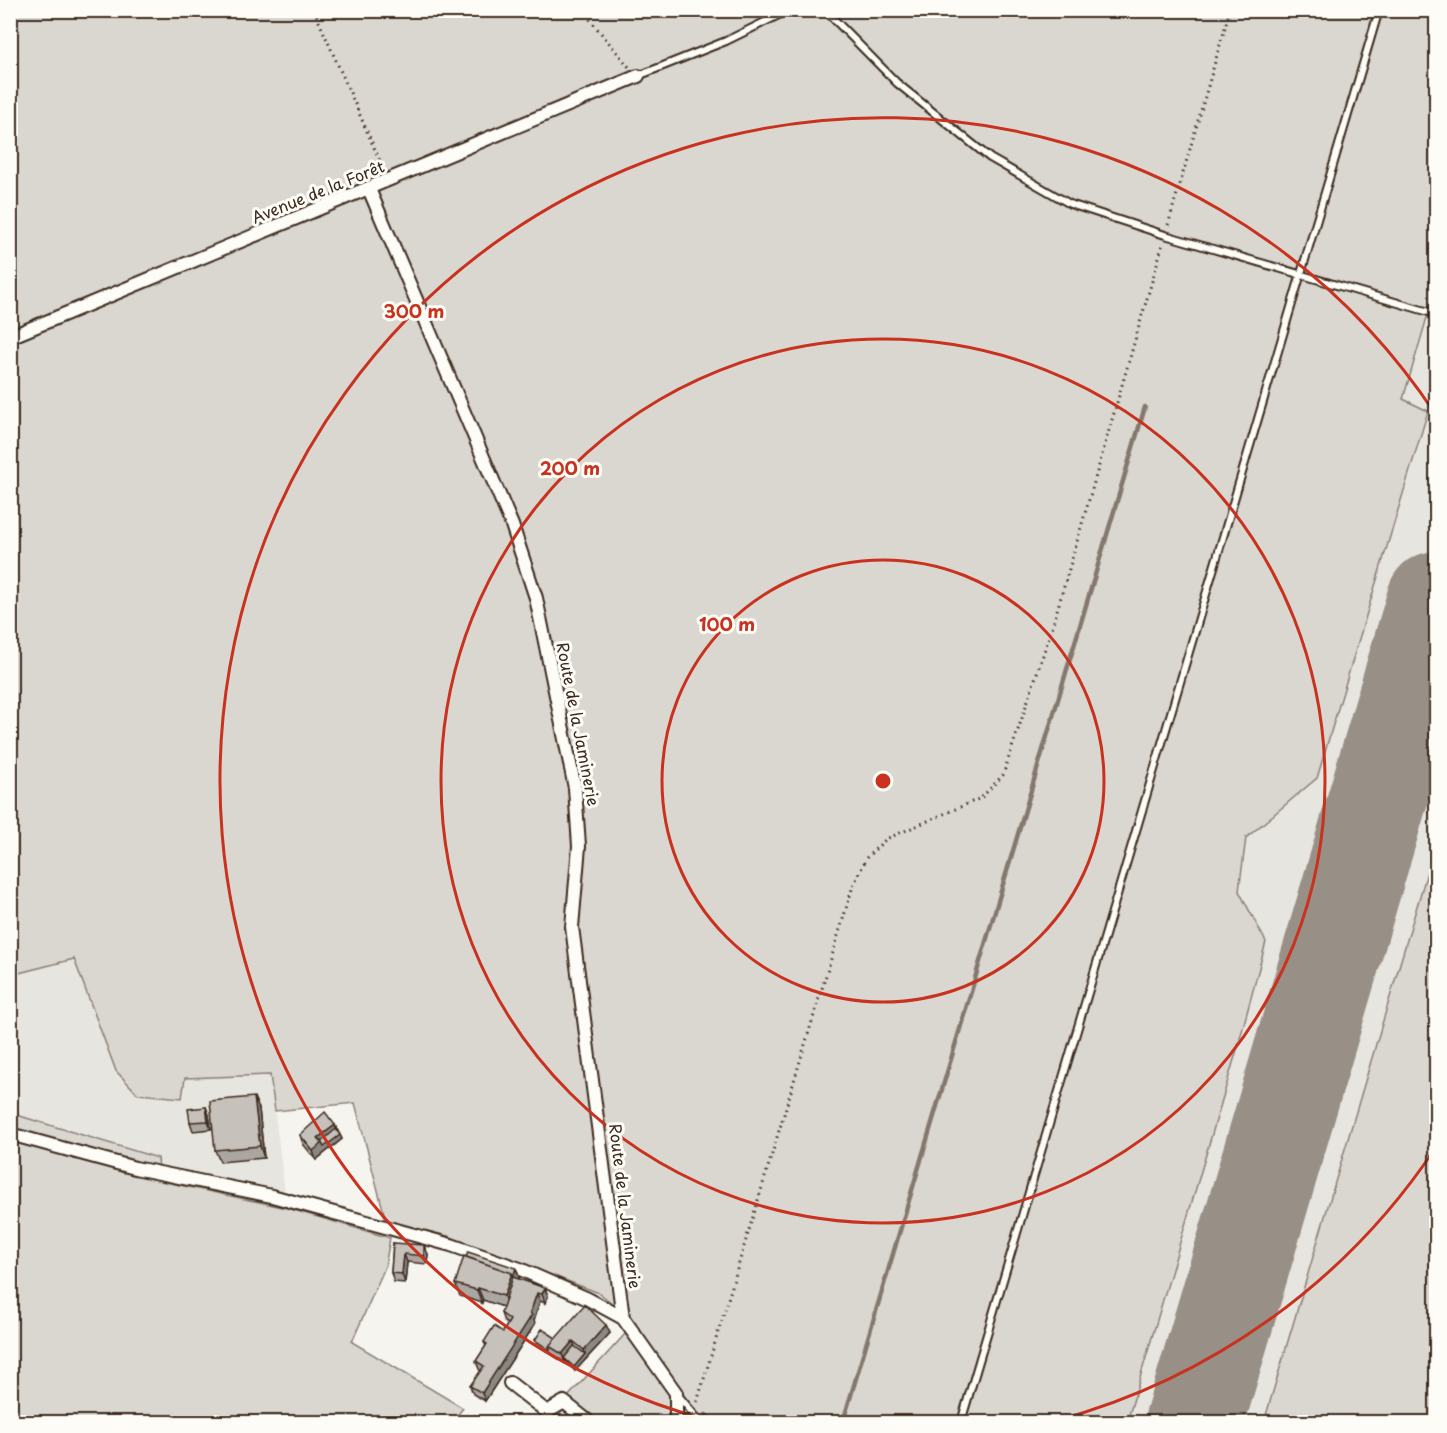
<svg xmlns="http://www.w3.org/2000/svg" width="1447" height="1433" font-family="'Playpen Sans',sans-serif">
  <rect width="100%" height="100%" fill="#f5f4ee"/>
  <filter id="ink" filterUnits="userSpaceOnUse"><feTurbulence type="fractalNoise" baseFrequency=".0167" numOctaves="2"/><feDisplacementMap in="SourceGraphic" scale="12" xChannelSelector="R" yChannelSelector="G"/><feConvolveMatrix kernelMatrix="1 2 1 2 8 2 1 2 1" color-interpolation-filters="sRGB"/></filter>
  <g filter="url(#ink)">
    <path fill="#e7e5df" d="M1436,11v1411h-750z
      M74,959l20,49 88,90 3,-20 85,-3 17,133 -127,-27 -2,-23 -147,-45v-138z"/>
    <path fill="#dad6d0" stroke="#8a8077" stroke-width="1.5" d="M11,11h1425v276l-33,112 25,12 -111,367 -71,60 -7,53 27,51 -28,104 -111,376h-582l91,-100 -37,-29 -151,-57 -62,-15 -31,-118 -80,8 -5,-36 -85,3 -3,20 -44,-4 -22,-23 -42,-112 -63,16z
      M1436,842v580h-172z
      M10,1113l148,45 2,23 127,27 103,30 -5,29 -33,75 111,66 -11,14h-441z"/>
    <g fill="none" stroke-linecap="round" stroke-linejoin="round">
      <path stroke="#84786e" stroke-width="4.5" d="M706,1415l7,7
        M843,1422l302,-1015"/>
      <path stroke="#988f86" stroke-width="40" d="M1425,639l11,-27"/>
      <path stroke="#988f86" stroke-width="99" d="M1194,1422l242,-821"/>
      <defs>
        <path id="lane" d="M825,10l72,73 93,75 80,46 95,31 271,79
          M638,76l88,-35 63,-31
          M678,1395l22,27
          M961,1422l418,-1412"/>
        <path id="street" d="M369,189l143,336 24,73 39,190 4,58 -7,81 51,391 53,75v29
          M10,337l628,-261
          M10,1134l125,34 137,28 179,49 69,24 68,30 35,19
          M510,1383l37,29 17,-10 25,20"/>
      </defs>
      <use href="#lane" stroke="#3b2a1e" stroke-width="10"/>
      <use href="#street" stroke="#3b2a1e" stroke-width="16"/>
      <path stroke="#3b2a1e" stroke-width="3" stroke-dasharray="1.5 4.5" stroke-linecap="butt" d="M314,10l69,158
        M582,10l47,57
        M1168,225l62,-215
        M697,1402l156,-516 14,-29 19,-18 95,-41 22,-23 49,-147 111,-385"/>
      <use href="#lane" stroke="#fdfcf7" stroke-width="6"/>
      <use href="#street" stroke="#fdfcf7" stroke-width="12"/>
    </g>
    <path fill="#aba6a1" stroke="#3b2a1e" stroke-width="1.5" d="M206,1107l3,8 2,14 -18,2 -3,-9z
      M259,1109l5,49 -44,4 -5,-12z
      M335,1125l7,14 -26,21 -13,-16 -3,-9z
      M393,1243l35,11 -1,10 -20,-2 -2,21 -11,-1 -3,-9z
      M516,1268l3,9v2l26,9 3,8 -3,7 -5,-2 -6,19 1,4 -50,77 -12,-7 -3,-8 11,-15 -2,-2 -3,-8 10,-15 -2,-4 19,-10 5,-8 -4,-2 -3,-9 2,-6 -20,-7 -1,3 -22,-7 -5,-12z
      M606,1325l4,8 -35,38 -9,-9 -1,1 -29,-19 -1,-4 21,-2z"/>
    <path fill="#8b8783" stroke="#3b2a1e" stroke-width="1.5" d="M254,1097l5,12 5,49 -4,-12z
      M206,1107l3,8 2,14 -3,-8z
      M335,1125l3,9 2,1 2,4 -26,21 -3,-9 5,-13z
      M424,1245l4,9 -1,10 -3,-8z
      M404,1254l3,8 -2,21 -3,-9z
      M516,1268l3,9 -11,32 -4,-13 8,-23z
      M478,1288l5,12 -1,3 -5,-13z
      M545,1288l3,8 -3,7 -3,-9z
      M537,1293l3,8 -6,19 1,4 -50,77 -3,-8 48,-80z
      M606,1325l4,8 -35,38 -1,-4 11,-13 -1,-4z
      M573,1341l3,9 -12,8 2,4 -1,1 -3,-9z"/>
    <path fill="#c7c1bb" stroke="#3b2a1e" stroke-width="1.5" d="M254,1097l6,49 -45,4 -5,-49z
      M206,1107l2,14 -18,1 -2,-13z
      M325,1112l10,13 -17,13 4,5 -9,8 -13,-16z
      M336,1129l4,6 -16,12 -3,-5z
      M393,1243l31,2v11l-20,-2 -2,20 -11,-1z
      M468,1252l48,16 -3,9 -1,-4 -46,-16z
      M464,1256l48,17 -8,23 -26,-8 -1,2 -22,-6z
      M513,1277l32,11 -3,6 -5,-1 -7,20 2,2 -50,78 -12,-7 14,-20 -8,-5 11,-17 -3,-2 10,-16 9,6 7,-12 -9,-7z
      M585,1305l21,20 -22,25 -11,-9 -11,13 -13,-8z
      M542,1329l14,9 -7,8 1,4 -15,-10z
      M574,1346l11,8 -11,13 -10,-9z"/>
  </g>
  <g fill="none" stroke="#c8321e" stroke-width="3">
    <circle cx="883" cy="781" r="221"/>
    <circle cx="883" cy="781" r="442"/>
    <path d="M1436 1147A663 663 0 0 1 1055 1421M711 1421A663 663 0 1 1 1436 415"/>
  </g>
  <g text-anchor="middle" stroke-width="6" stroke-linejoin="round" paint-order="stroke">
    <g font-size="16" fill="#3b2a1e" stroke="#fdfcf7">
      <text transform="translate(318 192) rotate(-22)" y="6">Avenue de la Forêt</text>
      <text transform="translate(578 724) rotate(79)" y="6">Route de la Jaminerie</text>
      <text transform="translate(625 1206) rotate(83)" y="6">Route de la Jaminerie</text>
    </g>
  </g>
  <circle cx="883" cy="781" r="9" fill="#c8321e" stroke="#fdfcf7" stroke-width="3"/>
  <g font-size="18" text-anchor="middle" font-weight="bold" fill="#c8321e" stroke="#fdfcf7" stroke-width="6" stroke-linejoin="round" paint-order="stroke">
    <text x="414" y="318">300 m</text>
    <text x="570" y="475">200 m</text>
    <text x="727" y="631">100 m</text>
  </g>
  <rect width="1447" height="1433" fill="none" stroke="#fdfcf7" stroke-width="36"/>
  <rect x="18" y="18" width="1411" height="1397" fill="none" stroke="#3b2a1e" stroke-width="2" filter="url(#ink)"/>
</svg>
